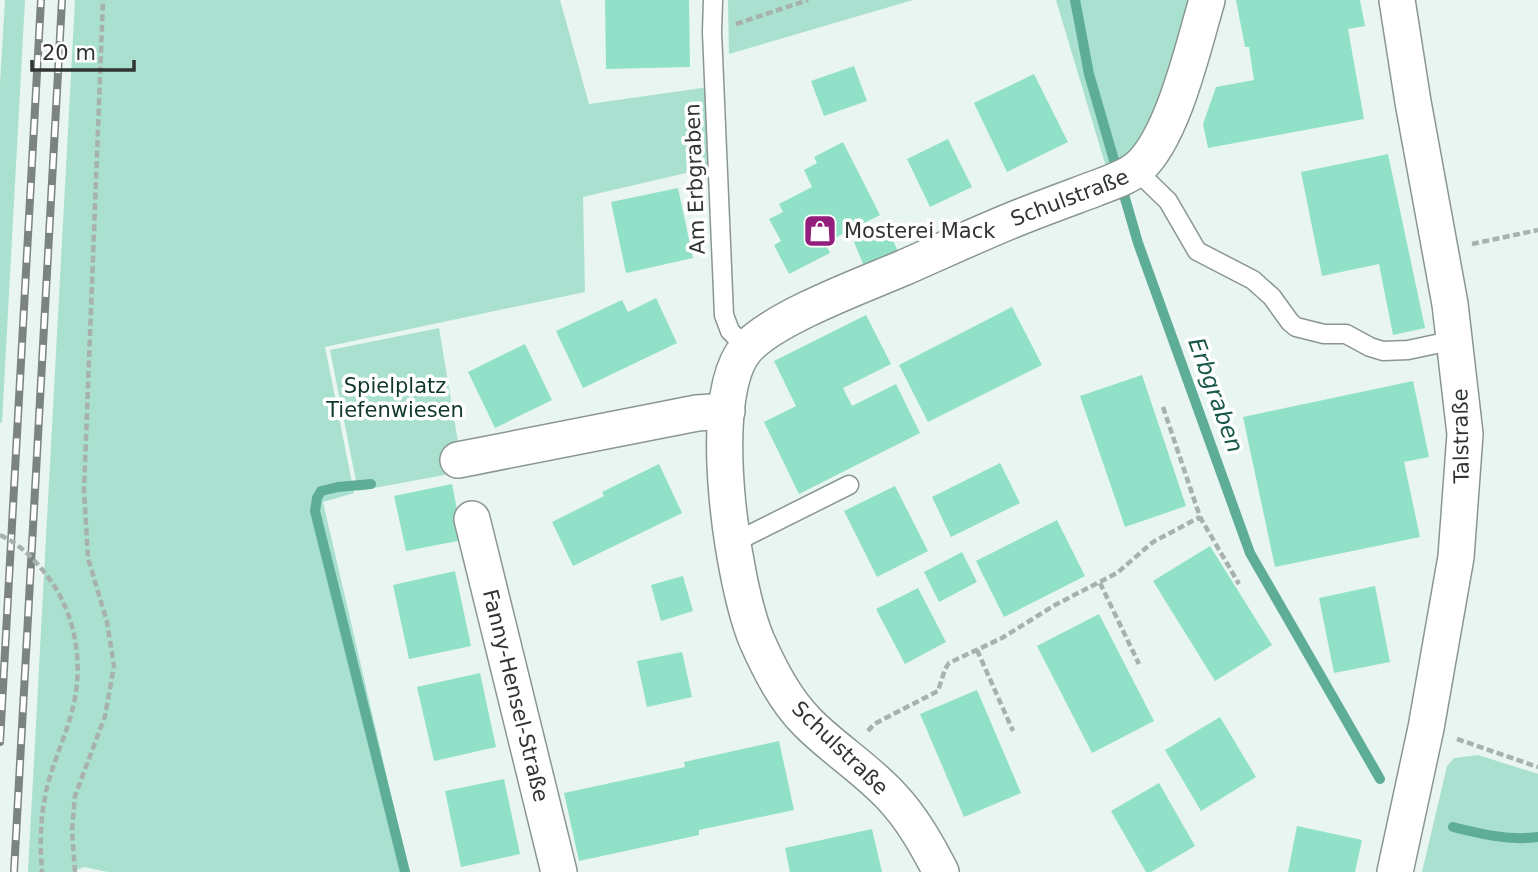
<svg xmlns="http://www.w3.org/2000/svg" width="1538" height="872" font-family="'DejaVu Sans',sans-serif">
  <rect width="100%" height="100%" fill="#e8f5f0"/>
  <path fill="#aae0cf" d="M5,0h20l-23,422 -2,1v-340z
    M75,0h485l29,104 120,-17 7,79 -133,31 2,95 -260,55 29,146 -31,9 86,370h-301l-24,-5 -13,5h-43z
    M728,0h185l-184,54z
    M1056,0h135l-20,96 -42,64 -23,7z
    M439,328l19,114 -3,31 -97,18 -28,-141z
    M1478,755l60,19v98h-116l25,-106 7,-8z"/>
  <g fill="none" stroke-linecap="round" stroke-linejoin="round">
    <path stroke="#5ead97" stroke-width="10" d="M1075,0l14,74 49,169 112,310 130,226
      M371,484l-33,3 -17,4 -4,7 -2,13 90,361
      M1453,827c28,7 56,14 85,10"/>
  </g>
  <path fill="#91e1c9" d="M605,0h84l1,67 -84,2z
    M1236,0h124l5,26 -17,3 16,90 -156,29 -5,-24 13,-37 38,-7 -5,-33h-4z
    M854,66l13,35 -43,15 -13,-35z
    M1034,74l34,68 -61,30 -33,-69z
    M948,139l24,48 -42,20 -23,-48z
    M843,142l37,73 -55,28 5,10 -41,21 -15,-29 7,-4 -12,-22 14,-7 -4,-8 33,-17 -8,-17 13,-7 -3,-6z
    M1388,154l37,174 -32,7 -14,-71 -57,12 -21,-104z
    M678,188l15,70 -67,15 -15,-71z
    M887,227l13,29 -34,15 -12,-29z
    M656,298l21,45 -94,45 -27,-57 66,-31 6,12z
    M1012,307l30,58 -114,57 -29,-57z
    M866,315l25,49 -48,24 9,18 44,-22 24,49 -121,61 -35,-72 32,-16 -22,-45z
    M525,344l27,56 -57,28 -27,-56z
    M1142,375l44,131 -61,21 -45,-131z
    M1413,381l16,76 -25,5 16,75 -145,30 -32,-150z
    M1000,463l20,40 -69,34 -19,-40z
    M659,464l23,49 -109,53 -21,-44 52,-26 -2,-4z
    M452,484l11,56 -57,11 -12,-55z
    M895,486l33,65 -51,26 -33,-66z
    M1057,520l28,56 -81,41 -28,-56z
    M1210,546l62,99 -57,36 -62,-100z
    M962,552l15,30 -38,20 -15,-30z
    M455,571l16,75 -62,13 -16,-74z
    M683,576l10,35 -32,10 -10,-36z
    M1375,586l15,76 -56,11 -15,-75z
    M918,588l28,54 -41,22 -29,-55z
    M1099,614l55,107 -62,32 -55,-107z
    M682,652l10,45 -45,10 -10,-46z
    M480,673l16,74 -62,14 -17,-74z
    M977,690l44,103 -57,24 -44,-103z
    M1220,717l36,60 -55,34 -36,-61z
    M779,741l15,69 -95,20v5l-120,26 -15,-68 121,-26 -1,-5z
    M504,779l16,75 -59,13 -16,-76z
    M1159,783l36,63 -44,26h-5l-35,-61z
    M1297,826l65,14 -7,32h-67z
    M872,829l10,43h-92l-5,-24z"/>
  <g fill="none" stroke-linecap="round" stroke-linejoin="round">
    <defs>
      <path id="lane" d="M713,0l-1,32 12,283 6,16 17,17
        M1136,170l32,31 29,50 56,29 19,17 18,25 6,5 28,7h22l24,13 13,4 25,-1 47,-10
        M733,543l116,-58"/>
      <g id="street">
        <path d="M458,460l239,-47 30,-2"/>
        <path id="s1" d="M472,519l87,353"/>
        <path id="s2" d="M941,872c-14,-27 -29,-54 -50,-76 -25,-27 -57,-47 -83,-73 -23,-23 -38,-53 -51,-82 -24,-56 -53,-243 -11,-292 27,-31 117,-64 157,-81 39,-17 77,-35 117,-51 25,-10 50,-19 74,-28 15,-6 32,-11 44,-21 35,-30 56,-124 69,-168"/>
        <path d="M1395,872l31,-144 30,-171 9,-123 -15,-130 -37,-202 -16,-102"/>
      </g>
    </defs>
    <use href="#lane" stroke="#8a9692" stroke-width="21"/>
    <use href="#street" stroke="#8a9692" stroke-width="38"/>
    <path stroke="#a7b1ae" stroke-width="4.5" stroke-dasharray="7 3.5" stroke-linecap="butt" d="M736,24l72,-24
      M1472,244l66,-14
      M1163,407l37,110 39,67
      M1100,583l39,81
      M977,650l36,81
      M868,731l6,-7 64,-33 7,-22 4,-6 53,-25 53,-33 62,-32 36,-31 47,-25
      M1457,739l81,28
      M75,872l-3,-42 3,-34 30,-80 9,-50 -7,-44 -19,-64 -4,-68 19,-490"/>
    <use href="#lane" stroke="#fff" stroke-width="18"/>
    <use href="#street" stroke="#fff" stroke-width="35"/>
    <defs>
      <path id="rail" d="M0,742l41,-742
        M14,872l48,-872"/>
    </defs>
    <use href="#rail" stroke="#7c8481" stroke-width="8"/>
    <use href="#rail" stroke="#fff" stroke-width="5" stroke-dasharray="16" stroke-linecap="butt"/>
    <path stroke="#a7b1ae" stroke-width="4.5" stroke-dasharray="7 3.5" stroke-linecap="butt" d="M0,535c22,10 37,27 51,46 27,39 33,89 20,134 -8,28 -21,54 -26,82 -5,25 -5,50 -3,75"/>
  </g>
  <defs>
    <symbol id="shop-square" viewBox="-11 -11 22 22"><rect x="-9" y="-9" width="18" height="18" rx="4" fill="#941e7c" stroke="#fff"/><path d="M-5-2.5h2.3a2.7 3.5 0 0 1 5.4 0H5L5.5 6h-11ZM-1.5-2.5h3a1.5 2.3 0 0 0-3 0Z" fill="#fff"/></symbol>
  </defs>
  <g fill-rule="evenodd">
    <use href="#shop-square" x="801" y="212" width="38" height="38"/>
  </g>
  <g text-anchor="middle" stroke-width="7" stroke-linejoin="round" paint-order="stroke">
    <g font-size="21" fill="#303533" stroke="#fff">
      <text transform="translate(695 179) rotate(-92)" y="7">Am Erbgraben</text>
      <text dy="7" stroke="none"><textPath href="#s2" startOffset="957">Schulstraße</textPath></text>
      <text transform="translate(1461 436) rotate(-91)" y="7">Talstraße</text>
      <text dy="7" stroke="none"><textPath href="#s1" startOffset="182">Fanny-Hensel-Straße</textPath></text>
      <text transform="translate(840 748) rotate(44)" y="7">Schulstraße</text>
    </g>
    <g font-size="21" fill="#303533" stroke="#fff" text-anchor="start">
      <text x="844" y="238">Mosterei Mack</text>
    </g>
    <g font-size="21" fill="#11372d" stroke="#fff">
      <text x="395" y="393">Spielplatz<tspan x="395" dy="24">Tiefenwiesen</tspan></text>
    </g>
    <g font-size="23" font-style="italic" fill="#185849" stroke="#fff">
      <text transform="translate(1216 395) rotate(70)" y="8">Erbgraben</text>
    </g>
  </g>
  <path d="M32 60v10h102v-10" fill="none" stroke="#303533" stroke-width="3.5"/>
  <text x="42" y="60" font-size="21" fill="#303533" stroke="#ffffff" stroke-width="5" paint-order="stroke">20 m</text>
</svg>
